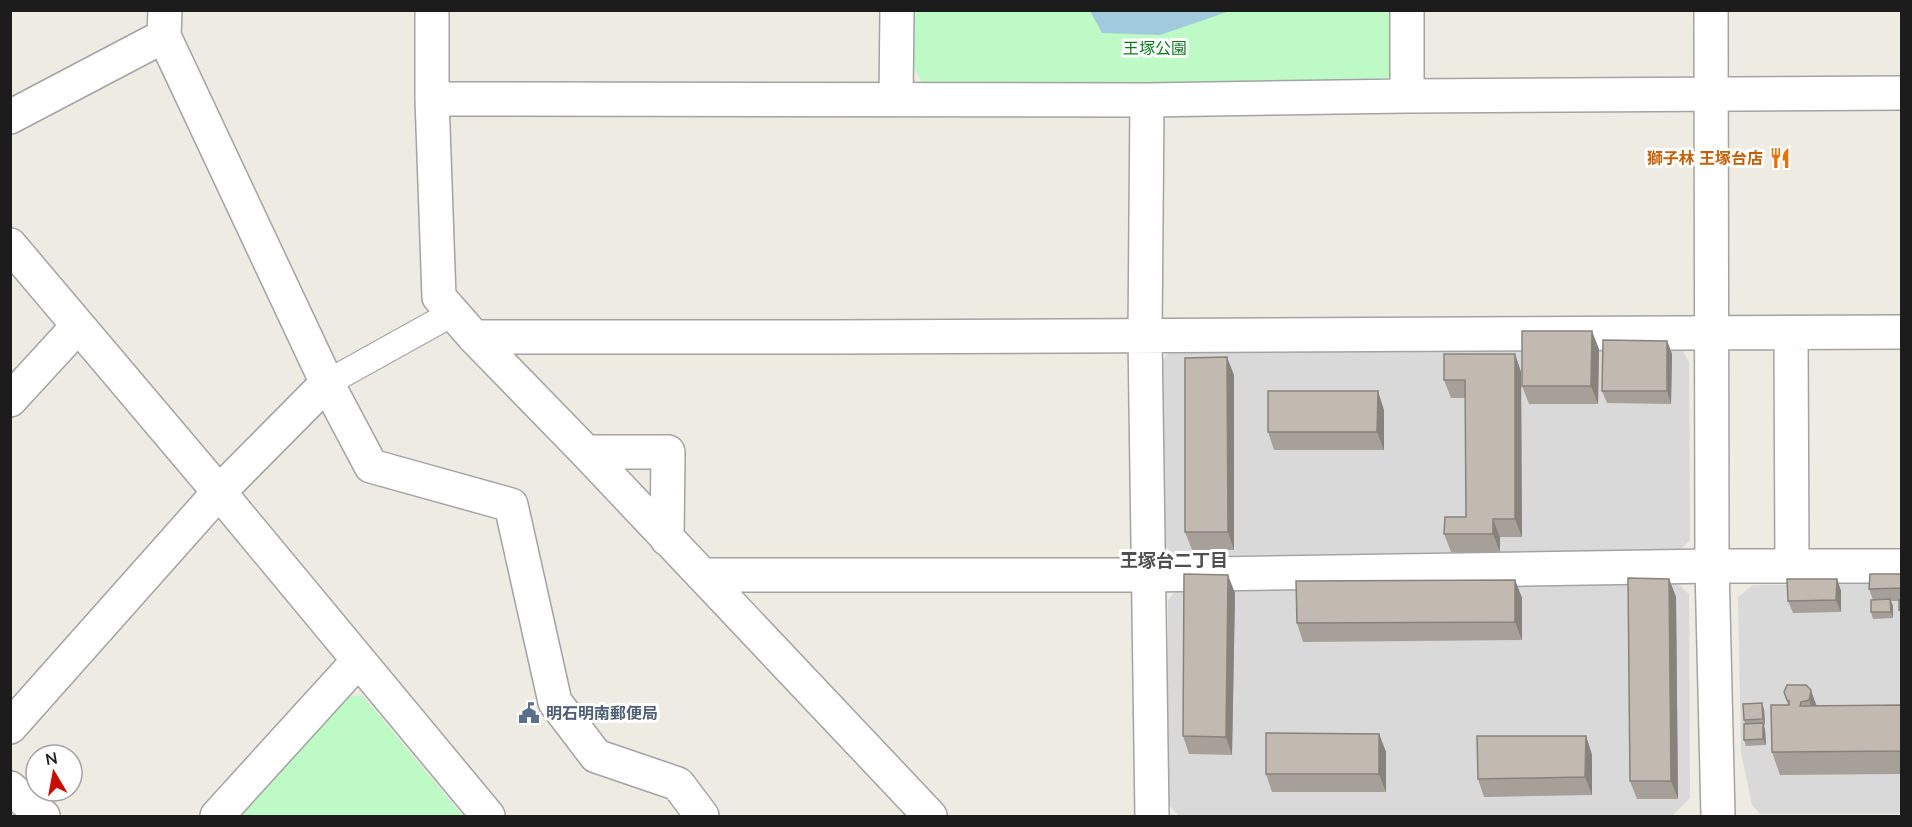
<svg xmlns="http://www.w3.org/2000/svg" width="1912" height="827" font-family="'Nunito Sans','Noto Sans JP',sans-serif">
  <rect width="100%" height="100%" fill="#eeebe2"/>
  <path fill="#dad9d9" d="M1680,345l9,17 1,178 -10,10 -503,6 -15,-12v-184l13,-13z
    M1901,583v231h-141l-8,-9 -11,-52 -3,-156 15,-12z
    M1678,584l11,10 1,204 -18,18h-493l-11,-12v-204l11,-13z"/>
  <path fill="#bdfac6" d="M912,11h486l1,57 -20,17 -455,1 -12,-22z
    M362,695l101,121h-225l109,-119z"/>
  <path fill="#a1cbdc" d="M1090,11h140l-70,24 -58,-2z"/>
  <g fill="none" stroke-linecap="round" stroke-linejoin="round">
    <defs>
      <path id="pedestrian" d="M327,383l126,-70"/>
      <path id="minor" d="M432,10v89l7,198 35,40 112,115 344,364
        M1407,10v86
        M164,36l163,347 44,83 140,39 44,197 41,54 82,28 24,32
        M432,99l715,1 260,-4 495,-3
        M896,99l1,-89
        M1147,100l-2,237 7,479
        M10,117l154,-81 1,-26
        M10,245l209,247 269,324
        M1791,333l1,233
        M474,337c476,0 952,1 1428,-5
        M10,400l68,-74
        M586,452h82l-1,87
        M702,575h446l564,-9h190
        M10,727l209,-235 108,-109
        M10,788l33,28
        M217,816l141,-155"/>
      <path id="tertiary" d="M1711,10l1,556 6,250"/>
    </defs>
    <use href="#pedestrian" stroke="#a3a3a3" stroke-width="28"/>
    <use href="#minor" stroke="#a3a3a3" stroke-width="36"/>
    <use href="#tertiary" stroke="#a3a3a3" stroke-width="36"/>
    <use href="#pedestrian" stroke="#fff" stroke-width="26"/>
    <use href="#minor" stroke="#fff" stroke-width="33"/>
    <use href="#tertiary" stroke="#fff" stroke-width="33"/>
  </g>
  <path fill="#a7a098" d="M1667,341l5,13 -1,50 -64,-1 -5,-12z
    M1599,349l-1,55h-69l-7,-18z
    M1515,354l6,18 1,165h-22v15h-49l-7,-18 22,-17v-119h-15l-7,-18z
    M1234,375v175h-42l-7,-18z
    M1384,410v40h-110l-6,-18z
    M1902,574v43l-3,-7v-9h-8l2,5v12l-20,1 -2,-7 2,-12 -4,-11z
    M1669,579l7,18 2,202h-41l-7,-18z
    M1837,579l4,12v21l-48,1 -5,-12z
    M1515,580l7,18v42l-219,2 -6,-19z
    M1235,593l-3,162 -43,-1 -6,-18z
    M1806,685l11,21 85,-1v69l-122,1 -8,-23 16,-47 -4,-13z
    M1764,709l1,16h-1l1,5 1,15 -20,1 -2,-6 1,-16 -1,-4z
    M1379,734l7,18v40h-114l-6,-18z
    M1586,736l6,19v40l-108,2 -6,-18z"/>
  <path fill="#88827c" d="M1592,331l7,18 -1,55 -7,-18z
    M1667,341l5,13 -1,50 -4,-13z
    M1515,354l6,18 1,165 -7,-18z
    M1227,357l7,18v175l-6,-18z
    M1378,391l6,19v40l-7,-18z
    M1493,519l7,18v15l-7,-18z
    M1228,575l7,18 -3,162 -6,-18z
    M1669,579l7,18 2,202 -7,-18z
    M1837,579l4,12v21l-5,-12z
    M1515,580l7,18v42l-7,-18z
    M1890,599l3,7v12l-2,-6z
    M1811,690l8,23 -2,10 -8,-23z
    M1762,703l2,6 1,16 -2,-6z
    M1763,723l2,7 1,15 -3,-6z
    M1379,734l7,18v40l-7,-18z
    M1586,736l6,19v40l-7,-18z"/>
  <path fill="#c2bab1" stroke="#88827c" stroke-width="1.5" d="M1522,331h70l-1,55h-69z
    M1603,340l64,1v50h-65z
    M1444,354h71v165h-22v15h-49l1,-17h21l-1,-137h-21z
    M1227,357l1,175h-43v-174z
    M1268,391h110l-1,41h-109z
    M1184,574l44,1 -2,162 -43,-1z
    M1870,574h32v14l-33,1z
    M1628,578l41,1 2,202h-41z
    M1787,579h50l-1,21 -48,1z
    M1515,580v42l-218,1 -1,-42z
    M1890,599l1,13h-20v-12z
    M1899,600h3v10h-3z
    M1787,685h19l5,5 -1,7 -1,3 -8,2 -1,4 102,-1v46l-130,1 -1,-47h18v-4l-2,-1 -3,-8z
    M1762,703l1,16 -19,1 -1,-16z
    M1763,723v16l-19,1v-16z
    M1266,733l113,1v40h-113z
    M1477,736h109l-1,41 -107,2z"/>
  <defs>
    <symbol id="restaurant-bare" viewBox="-9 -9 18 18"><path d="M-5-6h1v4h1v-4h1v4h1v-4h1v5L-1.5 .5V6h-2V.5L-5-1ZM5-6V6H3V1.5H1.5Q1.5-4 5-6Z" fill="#e8710a" stroke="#fff" stroke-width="2.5" paint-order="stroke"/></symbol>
    <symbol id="civic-bare" viewBox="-9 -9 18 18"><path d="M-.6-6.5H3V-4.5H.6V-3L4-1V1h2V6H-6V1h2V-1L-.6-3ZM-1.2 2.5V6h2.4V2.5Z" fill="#5c6f8a" stroke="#fff" stroke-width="2.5" paint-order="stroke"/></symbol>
  </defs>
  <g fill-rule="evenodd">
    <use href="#restaurant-bare" x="1765" y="143" width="30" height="30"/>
    <use href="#civic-bare" x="514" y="698" width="30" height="30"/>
  </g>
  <g text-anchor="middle" stroke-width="6" stroke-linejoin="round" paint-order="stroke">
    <g font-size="16" fill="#0a7b1b" stroke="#fff">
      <text x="1155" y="54">王塚公園</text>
    </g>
    <g font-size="16" font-weight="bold" fill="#c56008" stroke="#fff" text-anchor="end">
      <text x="1763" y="164">獅子林 王塚台店</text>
    </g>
    <g font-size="16" font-weight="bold" fill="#4e5e75" stroke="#fff" text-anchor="start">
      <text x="546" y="719">明石明南郵便局</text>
    </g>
    <g font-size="18" font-weight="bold" fill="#4f4f4f" stroke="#fff">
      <text x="1174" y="567">王塚台二丁目</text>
    </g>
  </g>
  <rect width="1912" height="827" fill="none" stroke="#1c1c1c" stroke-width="24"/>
  <g transform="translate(54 773) rotate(350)"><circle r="28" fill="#ffffff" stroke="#a4a4a4" stroke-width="1.5"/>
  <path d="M0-4.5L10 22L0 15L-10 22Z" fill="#c90d00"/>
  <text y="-9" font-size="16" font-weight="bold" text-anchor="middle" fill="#1c1c1c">N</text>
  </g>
</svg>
